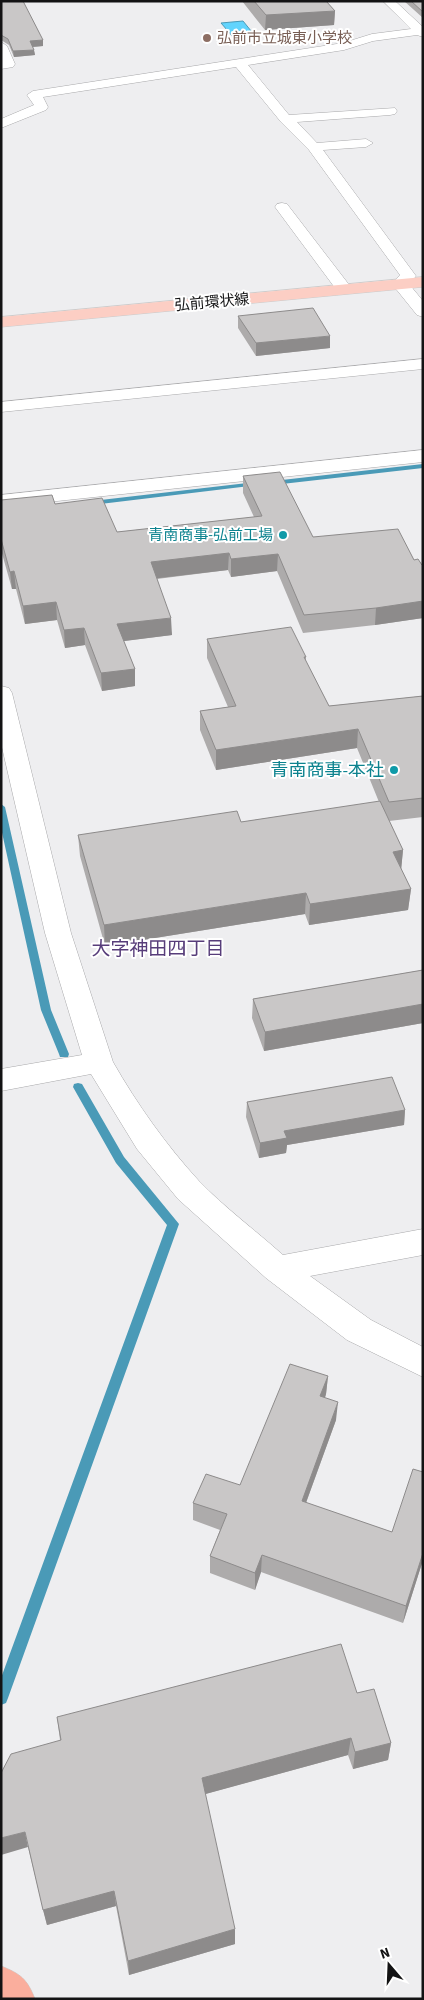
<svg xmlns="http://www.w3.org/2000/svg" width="424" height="2000" font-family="'Source Sans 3','Noto Sans JP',sans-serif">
  <rect width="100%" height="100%" fill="#eeeef0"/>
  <path fill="#62d4fd" stroke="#4a9ab7" d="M243,21l13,16 -22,1 -13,-15z"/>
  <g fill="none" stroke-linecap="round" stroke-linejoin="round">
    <path fill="#4a9ab7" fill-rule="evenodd" d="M423,464v4l-150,17 -3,-2 3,-2z
      M256,482l2,1v2l-166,20 -4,-2 4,-2z
      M1,804l4,3 46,203 18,44 -1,3h-8l-1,-3 -18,-44 -40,-182z
      M78,1083l4,1 42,73 55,67 -171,474 -2,5 -5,2v-27l166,-453 -51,-62 -43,-76 1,-3z"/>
    <defs>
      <path id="minor" d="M383,1h12l28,26v10l-6,-2 -44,6 -29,9 -96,15 41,50 106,-7 2,3 -2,3 -5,1 -93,7 20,21 49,-4 7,4 -7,4 -43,3 93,126 -7,8 14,17v16l-6,-2 -25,-31 8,-9 -91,-125 -28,-28 -45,-55 -193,30 5,10 -2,3 -45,18v-9l33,-14 -7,-10 6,-4 310,-48 29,-9 39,-5z
        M1,42l6,4 8,18 -2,3 -12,2z
        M282,203l5,1 63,82 2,3 -2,3h-12l-63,-85 2,-3z
        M423,359v10l-422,43v-10z
        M423,450v12l-422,45v-12z
        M1,686l8,2 3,5 59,240 42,129c24,42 53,83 86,119 25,26 56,49 84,74l140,-26v26l-113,21 61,44 52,27v30l-76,-37 -81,-62 -88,-79 -41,-50 -46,-75 -90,17v-22l81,-14 -37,-122 -44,-190z"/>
      <path id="major" d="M423,277v10l-422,40v-10z"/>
      <path id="highway" d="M1,1966c20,8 26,13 34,33h-34z"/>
    </defs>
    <use href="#minor" stroke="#a9a9ab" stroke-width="1"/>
    <use href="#major" stroke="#cbcbcb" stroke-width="1"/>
    <use href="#highway" stroke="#cbcbcb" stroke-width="1"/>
    <use href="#minor" fill="#fff" fill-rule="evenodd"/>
    <use href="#major" fill="#fccec4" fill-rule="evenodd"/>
    <use href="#highway" fill="#faae9d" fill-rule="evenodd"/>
  </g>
  <path fill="#adabab" d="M1,1l42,39v6l-10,1 2,8 -21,2 -5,-12 -8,-5z
    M242,1h84l9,10 -1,14 -69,5z
    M404,1h19v17z
    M238,316l92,32 -74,8 -18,-28z
    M243,476l70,61 101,23 9,5v53l-48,7 -72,8 -26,-62 -46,6 -3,-7 -71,9 15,56 -49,6 12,28v17l-33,5 -17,-46 -20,3 -8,-28 -32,4 -9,-35h-4l-11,-39v-50l54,4 62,28 137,-15 -11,-24z
    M207,639l99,18v5l23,44 94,-10v121l-34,4 14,29 -2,19 10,20 -3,21 -99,15 -4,-11 -200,32 -25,-90 -2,-21 163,-13 138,-20 -22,-54 -141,22 -16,-40v-19l28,-4 -21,-49z
    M423,970v53l-159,28 -12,-33 1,-19z
    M247,1102l158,8 -1,15 -117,20 -1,8 -27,5 -13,-41z
    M328,1376l-2,18 -1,4 11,22 -30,83 86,29 31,-60v88l-20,63 -142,-51 -6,18 -45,-17v-17l10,-26 -27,-10v-17l47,-18z
    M357,1693l34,50 -3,17 -35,9 -5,-14 -143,39 30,150 -106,31 -13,-69 -69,19 -19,-78 32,-107 -3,-23z"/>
  <path fill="#8d8b8b" d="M335,11l-1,14 -69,5 1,-15z
    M43,40v6l-12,1 -1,-6z
    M34,50l1,5 -21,2 -1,-6z
    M330,336v12l-74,8v-13z
    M229,553l-1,17 -77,9v-17z
    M278,554l-1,17 -46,6v-18z
    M14,571l2,18h-4l-2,-17z
    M423,601v17l-48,7 1,-17z
    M56,602l1,18 -32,4 -2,-18z
    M171,618l1,17 -55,7v-18z
    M84,628l1,17 -20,3 -1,-18z
    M135,669v17l-33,5 -1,-18z
    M358,729l-1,19 -141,22v-20z
    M403,850l-2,21 -8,-19z
    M411,889l-3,21 -99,15 1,-21z
    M306,893l-1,21 -200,32 -1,-21z
    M423,1004v19l-159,28 1,-19z
    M405,1110l-1,15 -117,20 -1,8 -27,5 1,-15 24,-12z
    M328,1376l-2,18 -7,21 1,-19z
    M338,1402l-2,18 -36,99 2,-18z
    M423,1553v7l-20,63 3,-17z
    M262,1555l-1,17 -6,18v-17z
    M351,1738l-3,17 -146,40v-17z
    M391,1743l-3,17 -35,9 2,-17z
    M25,1832l3,15 -27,8v-17z
    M114,1891l2,15 -69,19 -4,-15z
    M235,1929v15l-106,31 -1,-14z"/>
  <path fill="#c9c7c7" stroke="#8d8b8b" d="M1,1h22l20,39 -13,1 4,9 -21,1 -5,-12 -7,-4z
    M254,1h72l9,10 -69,4z
    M411,1h12v11z
    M313,308l17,28 -74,7 -18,-27z
    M280,472l33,65 85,-8 16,31 4,-1 4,6h1v36l-47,7 -72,7 -26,-61 -47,5 -2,-6 -78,9 20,56 -54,6 18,45 -34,4 -17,-45 -20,2 -8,-28 -33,4 -9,-35 -4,1 -9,-33v-39l51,-5 3,9 47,-6 15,34 145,-16 -19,-40z
    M291,627l15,30h-2l25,49 94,-10v102l-34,4 -31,-73 -142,21 -16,-39 36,-5 -29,-67z
    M380,801l23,49 -10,2 18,37 -101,15 -4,-11 -202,32 -26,-90 159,-24 4,11z
    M423,970v34l-158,28 -12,-33z
    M392,1077l13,33 -121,21 3,7 -27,5 -13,-41z
    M290,1364l38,12 -8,20 18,6 -36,99 90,31 21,-63 10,3v81l-17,53 -144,-51 -7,18 -45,-17 17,-42 -34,-11 13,-29 34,11z
    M341,1644l16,49 17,-4 17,54 -36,9 -4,-14 -149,40 33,151 -107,32 -14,-70 -71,19 -18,-78 -24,6v-65l10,-19 50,-14 -4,-23z"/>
  <circle fill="#8d6e63" stroke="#fff" stroke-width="2" cx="207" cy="38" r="5"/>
  <g fill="#0f9aa8" stroke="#fff" stroke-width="2">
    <circle cx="283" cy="535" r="5"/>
    <circle cx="394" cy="770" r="5"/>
  </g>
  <g text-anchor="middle" stroke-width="4" stroke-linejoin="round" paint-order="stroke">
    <g font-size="15" fill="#785e54" stroke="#fff" text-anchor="start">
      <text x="217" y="43">弘前市立城東小学校</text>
    </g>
    <g font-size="15" fill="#131314" stroke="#fff">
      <text transform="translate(212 302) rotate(-5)" y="5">弘前環状線</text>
    </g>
    <g font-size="15" fill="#0d838f" stroke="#fff" text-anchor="end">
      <text x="273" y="540">青南商事-弘前工場</text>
    </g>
    <g font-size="18" fill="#0d838f" stroke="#fff" text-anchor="end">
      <text x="384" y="776">青南商事-本社</text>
    </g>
    <g font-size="19" fill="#573d7a" stroke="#fff">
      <text x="158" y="955">大字神田四丁目</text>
    </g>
  </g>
  <rect width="424" height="2000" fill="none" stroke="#131314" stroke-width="5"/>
  <g transform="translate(389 1965) rotate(341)" stroke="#ffffff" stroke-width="4" paint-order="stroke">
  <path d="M0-4L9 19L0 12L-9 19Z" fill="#131314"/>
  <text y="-8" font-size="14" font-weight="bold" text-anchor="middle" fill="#131314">N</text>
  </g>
</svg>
